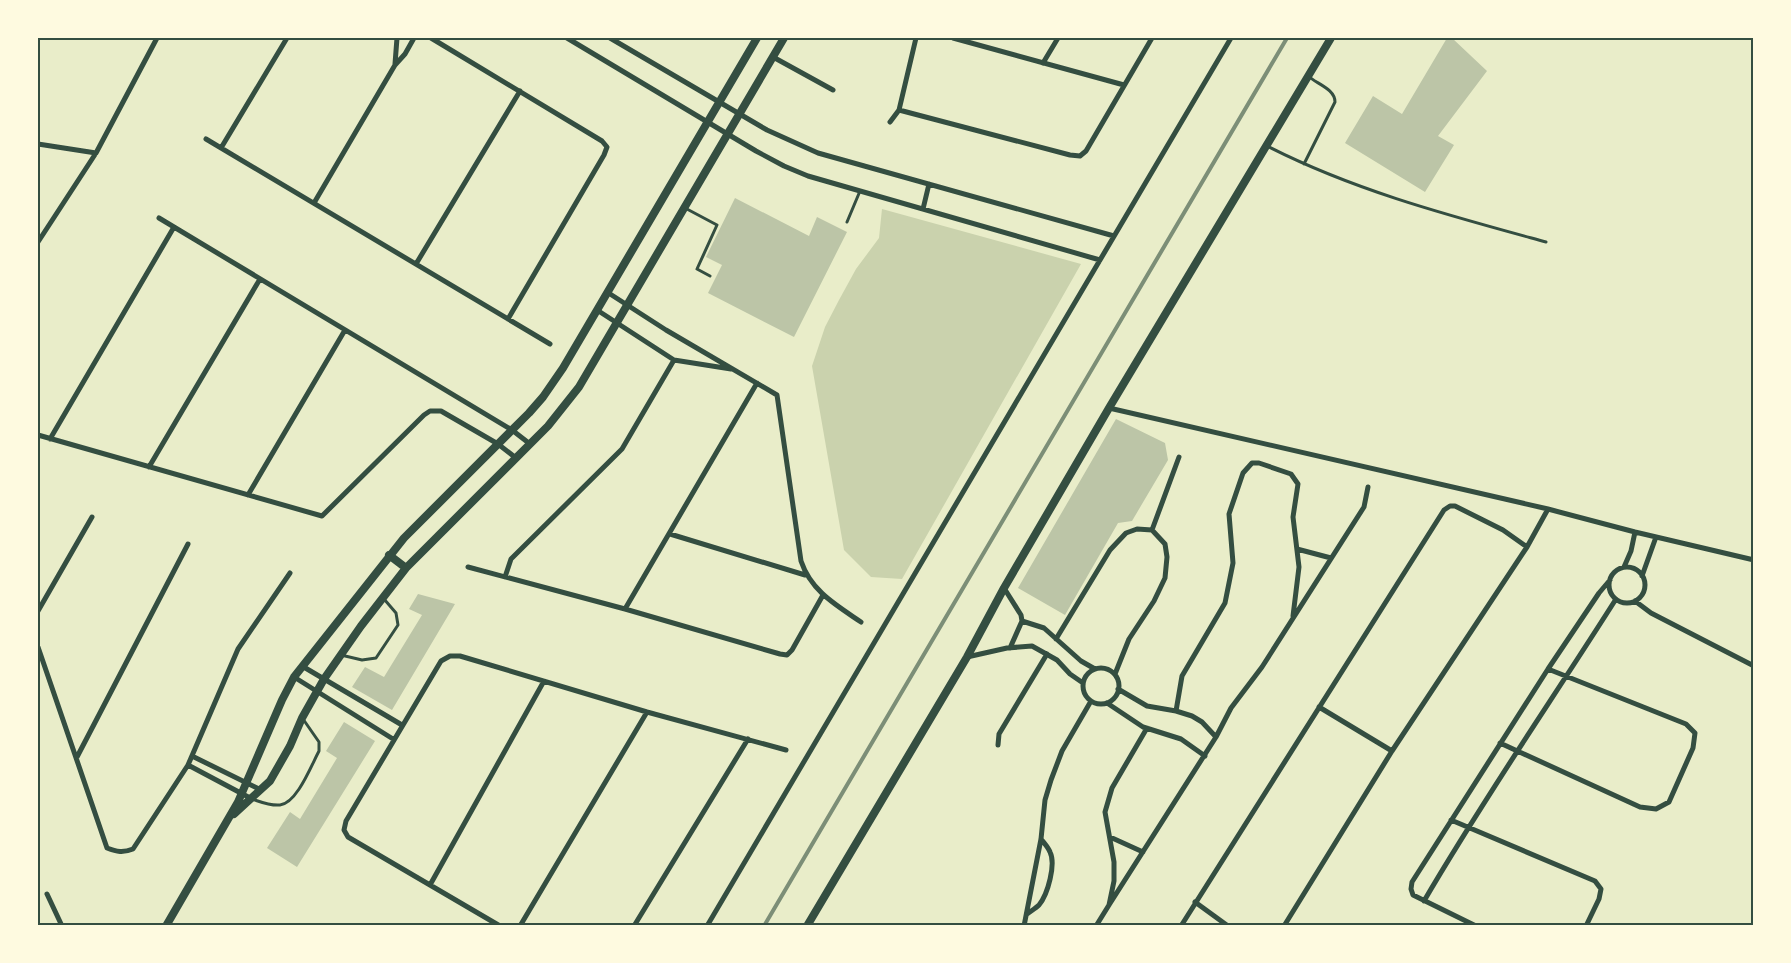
<svg xmlns="http://www.w3.org/2000/svg" width="1791" height="963" font-family="'Asap Condensed',sans-serif">
  <rect width="100%" height="100%" fill="#e9edc9"/>
  <path fill="#cad2ad" d="M882,209l199,55 -179,315 -31,-2 -27,-27 -32,-184 13,-39 14,-27 17,-31 23,-31z"/>
  <path fill="#bcc5a7" d="M1447,38h5l35,33 -49,65 16,9 -29,47 -80,-49 28,-47 29,18z
    M735,198l74,38 8,-19 30,15 -53,105 -86,-44 14,-28 -16,-8z
    M1116,419l49,24 3,17 -36,61 -14,2 -53,92 -47,-27z
    M418,594l37,10 -63,106 -40,-23 13,-20 19,10 38,-62 -13,-6z
    M344,722l31,19 -78,126 -30,-19 23,-36 10,7 37,-61 -11,-7z"/>
  <g fill="none" stroke-linecap="round" stroke-linejoin="round">
    <path stroke="#344e41" stroke-width="3" d="M1267,146c88,45 184,70 279,96
      M1304,164l31,-62c0,-13 -18,-18 -27,-26
      M685,208l32,17 -20,44 13,7
      M847,222l13,-31
      M341,655l21,5 14,-2 22,-33 -2,-12 -12,-14
      M252,799c9,3 18,7 28,6 17,-2 31,-39 39,-54v-9l-16,-23"/>
    <path stroke="#344e41" stroke-width="5" d="M431,38l171,103 5,6 -3,8 -96,164
      M567,38l189,113 28,15 24,10 292,84
      M610,38l157,92 51,23 296,83
      M953,38l171,47
      M773,57l60,33
      M1043,63l15,-25
      M395,64l2,-26
      M899,110l171,45 10,1 6,-5 66,-113
      M890,122l9,-12 17,-72
      M206,139l344,205
      M38,144l58,9
      M221,148l66,-110
      M314,203l81,-138 10,-11 9,-16
      M923,209l6,-25
      M159,218l353,212 18,14
      M38,242l58,-89 61,-115
      M416,264l104,-173
      M607,292l59,38 111,65 24,166c10,30 35,44 60,61
      M597,310l77,50 57,9
      M1109,408l439,101 87,23 119,28
      M38,435l284,81 102,-101 6,-4h11l57,33 18,14
      M50,439l124,-212
      M149,467l111,-188
      M248,495l97,-165
      M1152,530l27,-73
      M670,534l135,41
      M1297,549l34,9
      M468,567l157,42 155,45 7,1 5,-5 31,-55
      M1624,567l7,-16 4,-19
      M1609 585a18 18 0 1 1 36 0a18 18 0 1 1-36 0Z
      M1642,576l14,-39
      M505,577l6,-18 111,-110 52,-89
      M1004,588l17,27 1,6 22,7 37,33 14,8
      M1635,601l16,12 103,53
      M625,609l132,-226
      M38,611l54,-94
      M1056,639l54,-89 16,-17 11,-4 15,1 13,14 2,13 -2,21 -11,23 -25,38 -14,35
      M38,647l69,201c10,4 16,5 26,1l55,-84 50,-116 52,-76
      M1010,648l12,-27
      M967,657l40,-9 25,-2 25,14 13,14 13,9
      M302,666l100,59
      M1083 686a18 18 0 1 1 36 0a18 18 0 1 1-36 0Z
      M294,677l99,62
      M1118,689l29,17 29,5 16,5 10,6 14,15
      M1107,703l36,24 38,12 24,17
      M1319,707l73,44
      M1176,711l6,-35 43,-73 8,-40 -4,-49 14,-41 9,-10h7l32,11 7,10 -5,33 6,50 -6,49
      M1500,743l140,64 16,2 13,-7 24,-54 2,-15 -9,-9 -138,-55
      M998,745l1,-11 48,-80
      M192,756l69,34
      M77,757l111,-213
      M188,765l64,34
      M1451,820l144,61 6,8 -2,10 -13,27
      M1110,837l33,15
      M430,885l114,-204
      M47,894l15,32
      M1424,901c60,-103 128,-201 192,-302
      M1195,902l33,24
      M1109,905l107,-168 15,-29 31,-41 102,-160 4,-20
      M1027,914c4,-3 9,-6 12,-9 9,-11 17,-41 11,-53 -2,-5 -6,-9 -9,-13
      M500,926l-152,-89 -4,-7 2,-9 95,-160 9,-5h10l187,56 139,38
      M520,926l127,-214
      M634,926l114,-187
      M707,926l524,-888
      M1024,926l17,-87 4,-39 6,-20 11,-29 29,-50
      M1096,926l13,-21 5,-24v-19l-9,-50 7,-24 35,-60
      M1181,926l263,-416 6,-4h5l48,24 24,17
      M1284,926l108,-175 135,-204 21,-38
      M1476,926l-63,-31 -2,-6 1,-7 136,-213 51,-76 11,-13"/>
    <path stroke="#344e41" stroke-width="8" d="M389,555l17,13
      M234,814l36,-33 20,-35 12,-28 22,-39 37,-53 45,-58 142,-142 31,-39 205,-349
      M166,926l72,-124 44,-102 12,-23 110,-139 125,-125 14,-16 20,-29 194,-330
      M807,926l160,-269 37,-69 105,-180 222,-370"/>
    <path stroke="#7c8e77" stroke-width="4" d="M764,926l523,-888"/>
  </g>
  <rect width="1791" height="963" fill="none" stroke="#fefae0" stroke-width="78"/>
  <rect x="39" y="39" width="1713" height="885" fill="none" stroke="#344e41" stroke-width="2"/>
</svg>
